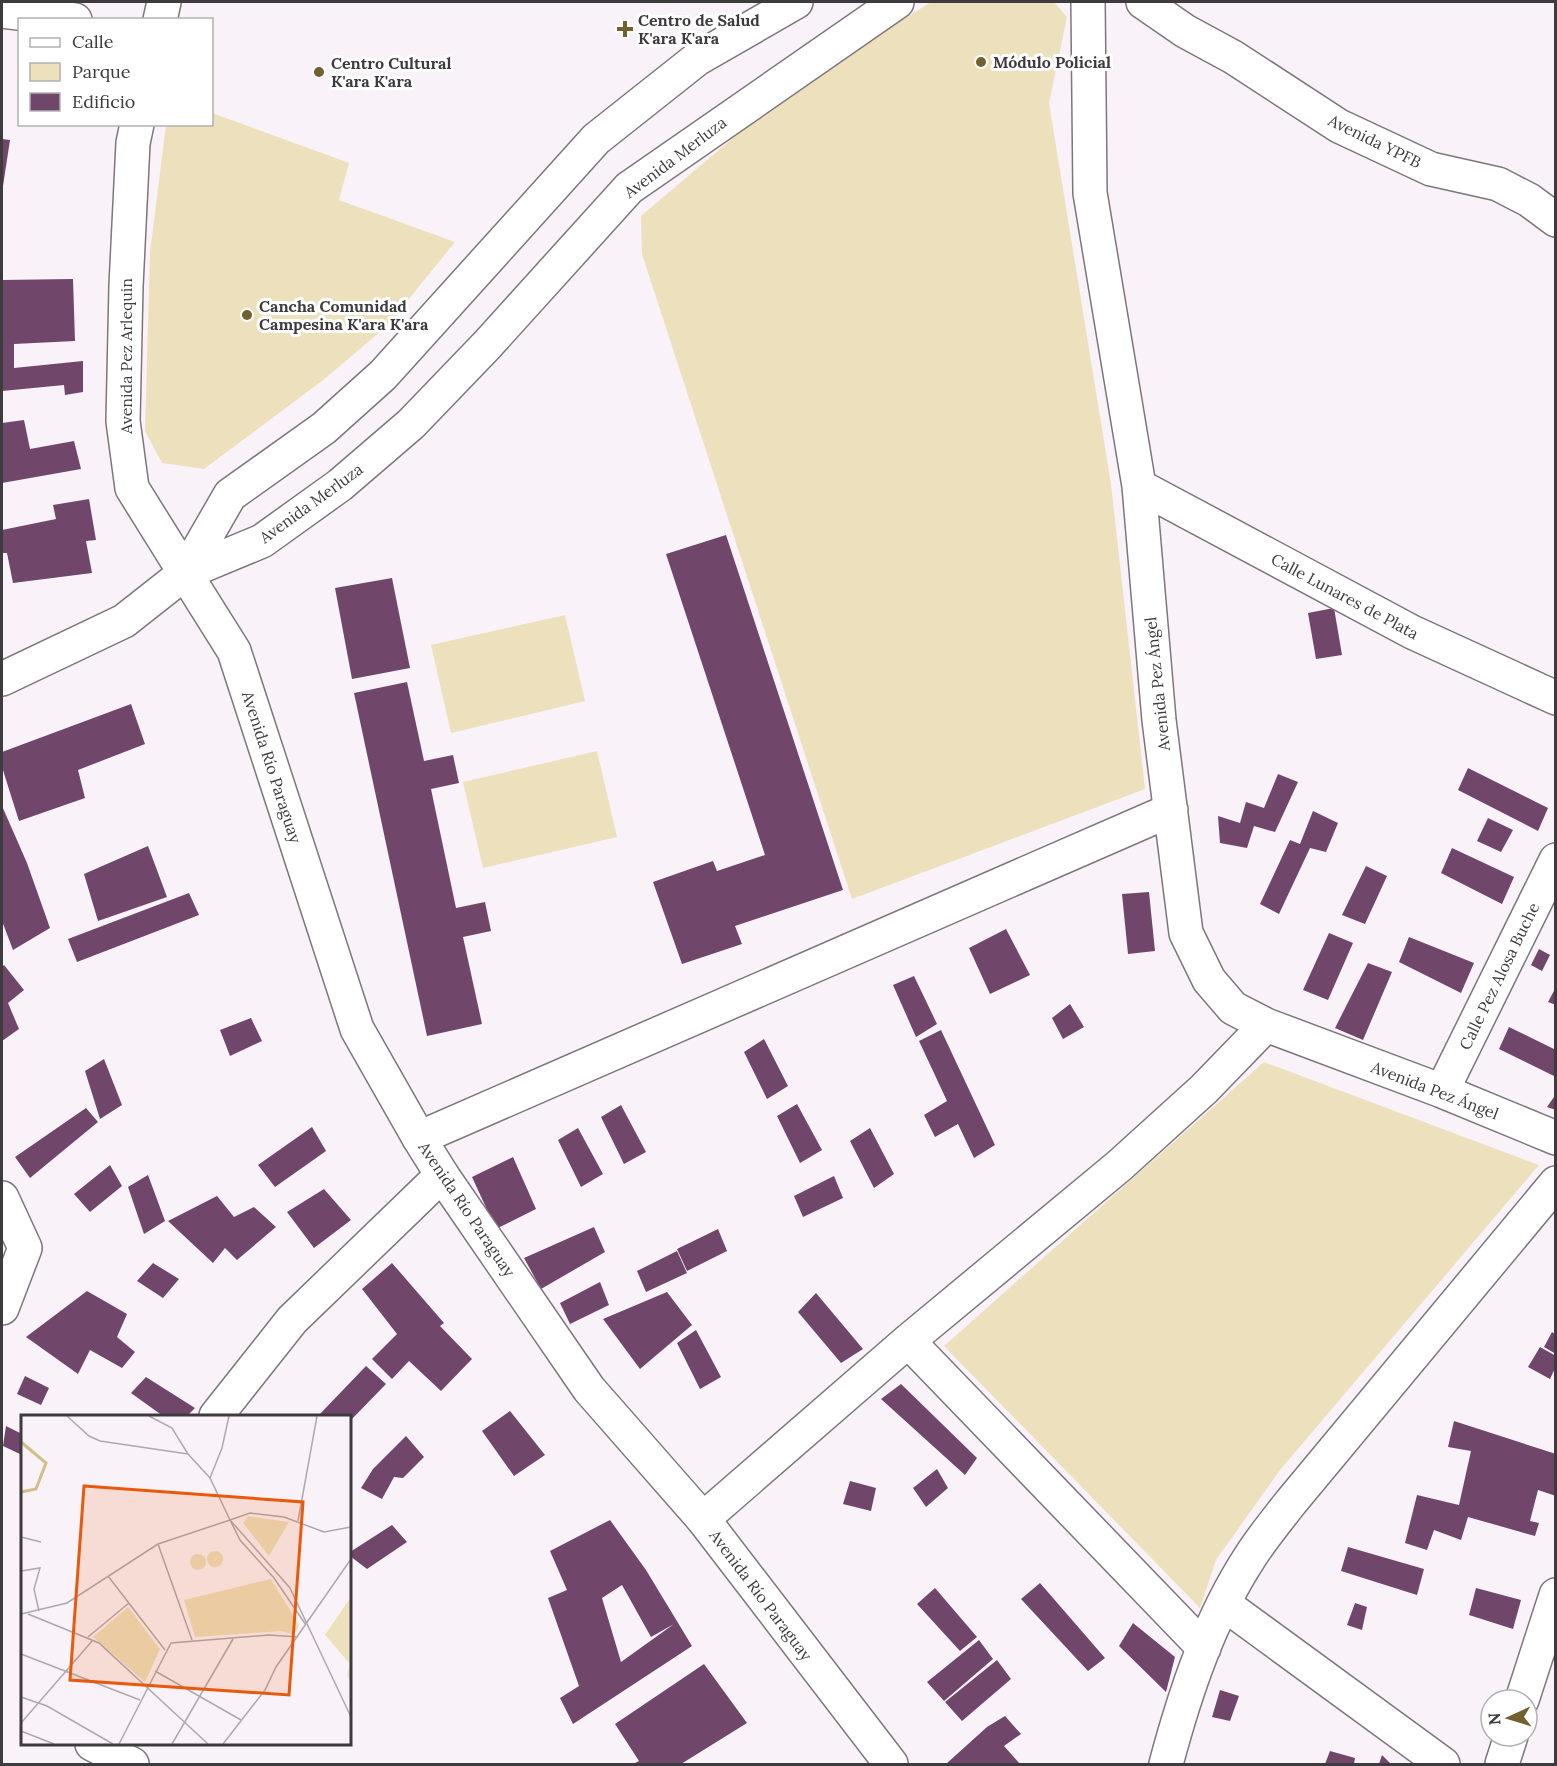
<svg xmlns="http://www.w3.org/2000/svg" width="1557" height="1766" font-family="Lora,serif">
  <rect width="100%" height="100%" fill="#f9f2f8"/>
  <path fill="#ece1bc" d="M931,2h123l13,15 -18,86 62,381 34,305 -293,110 -210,-645 -1,-38 144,-122z
    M212,113l137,50 -10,37 116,42 -68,84 -65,55 -118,88 -42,-6 -17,-32 5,-178 16,-128 46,-1z
    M565,615l20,86 -134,32 -20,-88z
    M597,751l20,86 -134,31 -20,-86z
    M1264,1062l275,103 -259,305 -64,90 -16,48 -256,-262z"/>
  <path fill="#70466b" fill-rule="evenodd" d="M2,139l8,1 -7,46h-1z
    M73,279l2,62 -61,3v24l69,-7v31l-18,3 -1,-10 -62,6v-111z
    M24,420l6,29 44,-8 7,28 -79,14v-60z
    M89,499l7,41 -10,1 6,32 -79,10 -6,-30h-5v-23l54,-11 -3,-14z
    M726,535l117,355 -108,36 7,18 -60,20 -29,-82 60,-21 4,10 48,-16 -99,-301z
    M392,578l18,90 -58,11 -17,-91z
    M1334,608l8,47 -26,4 -8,-46z
    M407,682l17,79 29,-6 6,28 -28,6 25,119 29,-6 6,29 -28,6 19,87 -55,12 -73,-343z
    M131,704l14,40 -67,26 7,28 -66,23 -17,-54v-15z
    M1468,768l80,40 -10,23 -80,-41z
    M1278,774l20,8 -23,50 -21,-6 -7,22 -27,-5 -2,-27 22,7 6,-21 18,6z
    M2,806l25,57 23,65 -37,22 -11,-29z
    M1313,811l25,12 -12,29 -16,-4 -31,66 -19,-10 30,-64 10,4z
    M1488,818l25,12 -12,22 -24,-11z
    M148,846l19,51 -69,24 -14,-47z
    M1452,848l62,29 -12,27 -61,-31z
    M1366,866l21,10 -22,48 -23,-9z
    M1149,892l6,59 -27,3 -6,-60z
    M189,893l10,22 -122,47 -9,-23z
    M1006,929l24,46 -40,19 -21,-46z
    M1329,933l24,10 -25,57 -25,-10z
    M1409,937l65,26 -13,30 -62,-31z
    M1539,949l11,6 -8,16 -11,-6z
    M1368,963l24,9 -29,68 -28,-12z
    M4,965l20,25 -16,13 11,26 -17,12v-74z
    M914,976l23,48 -21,13 -23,-52z
    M1556,987v18l-8,-3z
    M1070,1004l14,23 -21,12 -11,-21z
    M251,1018l11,23 -32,15 -10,-26z
    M1509,1027l47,23v27l-57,-28z
    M941,1030l54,115 -21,13 -16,-34 -23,13 -11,-22 23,-14 -28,-60z
    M764,1039l24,47 -21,13 -23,-47z
    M104,1059l18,46 -22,14 -15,-48z
    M1556,1094v16l-9,-3z
    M797,1104l25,46 -22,13 -23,-47z
    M621,1105l25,47 -22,12 -23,-47z
    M86,1108l12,14 -68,56 -15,-21z
    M312,1127l14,24 -51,36 -17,-22z
    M578,1128l25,46 -22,13 -23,-47z
    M870,1128l24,46 -20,14 -24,-47z
    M513,1157l23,52 -40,20 -24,-52z
    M110,1165l12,21 -32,26 -16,-18z
    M148,1175l17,46 -21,13 -16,-47z
    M834,1176l9,22 -40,19 -9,-21z
    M324,1189l27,31 -37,28 -27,-36z
    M217,1196l17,21 20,-10 22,20 -39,33 -12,-12 -12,15 -45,-42z
    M594,1227l11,25 -64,37 -17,-31z
    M718,1229l9,22 -40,20 -10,-22z
    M677,1251l10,22 -41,19 -9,-21z
    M153,1263l26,16 -16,19 -26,-17z
    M392,1263l52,60 -4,3 32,33 -31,32 -32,-30 -17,18 -20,-20 25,-25 -35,-45z
    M600,1282l9,23 -39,19 -10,-21z
    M87,1291l40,23 -10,23 18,15 -13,16 -32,-18 -12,24 -52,-37z
    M667,1292l25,33 -52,44 -37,-50z
    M816,1293l47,56 -22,14 -43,-51z
    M696,1330l25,47 -21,12 -23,-46z
    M1552,1332l4,3v19l-12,-7z
    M1540,1347l16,9v10l-6,13 -22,-12z
    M366,1366l20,18 -36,37v-5h-32z
    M25,1376l24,12 -8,17 -24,-11z
    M146,1377l49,31 -8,8h-24l-32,-23z
    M901,1384l76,74 -12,17 -84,-76z
    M510,1411l35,44 -31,21 -32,-45z
    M1454,1421l102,33v42l-18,-6 -8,31 9,2 -4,13 -67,-19 -7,23 -27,-10 -7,20 -22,-7 12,-48 42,10 12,-54 -23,-4z
    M6,1426l16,8v21l-19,-9z
    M406,1436l18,21 -21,21 -9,-1 -12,22 -21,-11 12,-19z
    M937,1469l11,19 -22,19 -13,-19z
    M850,1481l26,7 -5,23 -28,-7z
    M610,1520l36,50 46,76 -119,78 -13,-26 19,-12 -31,-88 19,-8 -17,-39zM622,1585l29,52 23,-13 -53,38 -19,-64z
    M392,1525l15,17 -40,27 -17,-13v-4z
    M1348,1547l76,22 -7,26 -76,-24z
    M1040,1583l65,75 -17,13 -67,-72z
    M935,1588l42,49 -17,14 -43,-47z
    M1476,1588l45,12 -8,29 -44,-14z
    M1355,1603l12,4 -5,23 -15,-5z
    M1133,1623l42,34 -9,35 -47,-46z
    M979,1640l14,19 -49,42 -17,-19z
    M997,1660l14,19 -49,42 -17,-19z
    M704,1664l43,59 -66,41h-48l6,-3 -24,-37z
    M1220,1690l19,6 -9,25 -18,-4z
    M1005,1716l16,18 -17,12 16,18h-74l41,-37z
    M1330,1751l25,7 -1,6h-29z
    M1382,1755l9,9h-12z"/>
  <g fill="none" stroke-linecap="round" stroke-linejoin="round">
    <defs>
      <path id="minor" d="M1088,2l2,191 49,293 20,234 27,213 23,47 24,28 33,17 176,66 114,47
        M1143,2l42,29 48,26 106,69 92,43 67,15 31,16 27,20
        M2,11l73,9
        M160,20l4,-18
        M137,124l-4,19 -7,143 -3,135 9,67 53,85
        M1139,486l273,146 144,66
        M185,573l77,-32 78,-56 71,-61 76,-79 142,-157 268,-186
        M185,573l45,-78 94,-67 59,-53 213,-236 101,-80 99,-57
        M1442,1091l114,-231
        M419,1138l752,-328
        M2,1198l23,50 -23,60
        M908,1341l296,307
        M216,1416l76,-96 150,-145
        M703,1519l205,-178 211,-175 85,-77 62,-64
        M1224,1604l219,160
        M1522,1700l34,-105
        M92,1744l40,20
        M1166,1764c19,-71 43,-144 84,-207 12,-19 27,-37 41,-55l265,-319
        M1502,1764l9,-28"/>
      <path id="major" d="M2,679l122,-58 61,-48 49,78 123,378 62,109 23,37 147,214 114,130 188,245"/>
    </defs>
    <use href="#minor" stroke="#7d767c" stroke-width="36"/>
    <use href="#major" stroke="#7d767c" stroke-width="36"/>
    <use href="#minor" stroke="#fff" stroke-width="33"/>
    <use href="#major" stroke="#fff" stroke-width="33"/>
  </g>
  <g fill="#70612e" stroke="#fff" stroke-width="2">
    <path d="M622 20h6v6h6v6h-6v6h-6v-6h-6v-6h6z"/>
    <circle cx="981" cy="62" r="6"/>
    <circle cx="319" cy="72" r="6"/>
    <circle cx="247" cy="315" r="6"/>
  </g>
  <g text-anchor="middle" stroke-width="6" stroke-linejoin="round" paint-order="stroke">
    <g font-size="16" font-weight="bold" fill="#3e3b3e" stroke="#fff" text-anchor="start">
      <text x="638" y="26">Centro de Salud<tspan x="638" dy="18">K'ara K'ara</tspan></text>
      <text x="993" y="68">Módulo Policial</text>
      <text x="331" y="69">Centro Cultural<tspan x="331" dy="18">K'ara K'ara</tspan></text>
      <text x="259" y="312">Cancha Comunidad<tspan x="259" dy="18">Campesina K'ara K'ara</tspan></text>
    </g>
    <g font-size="16" fill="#3e3b3e" stroke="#fff">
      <text transform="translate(1375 141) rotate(26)" y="6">Avenida YPFB</text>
      <text transform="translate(675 157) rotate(-37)" y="6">Avenida Merluza</text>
      <text transform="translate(126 356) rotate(-90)" y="6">Avenida Pez Arlequin</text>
      <text transform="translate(311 503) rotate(-36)" y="6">Avenida Merluza</text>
      <text transform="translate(1345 596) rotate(28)" y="6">Calle Lunares de Plata</text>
      <text transform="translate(1157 684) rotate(-96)" y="6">Avenida Pez Ángel</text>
      <text transform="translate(272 767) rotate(72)" y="6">Avenida Río Paraguay</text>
      <text transform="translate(1499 976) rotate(-64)" y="6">Calle Pez Alosa Buche</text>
      <text transform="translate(1435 1090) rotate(21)" y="6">Avenida Pez Ángel</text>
      <text transform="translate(467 1209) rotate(56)" y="6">Avenida Río Paraguay</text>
      <text transform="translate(761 1595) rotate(53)" y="6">Avenida Río Paraguay</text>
    </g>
  </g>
  <g transform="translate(21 1415)">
    <rect width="330" height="330" fill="#f9f2f8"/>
    <path d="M227,101l41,6 -20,34 -26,-33zM186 144a8 8 0 1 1 16 0a8 8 0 1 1-16 0ZM169 147a8 8 0 1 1 16 0a8 8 0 1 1-16 0ZM250,164l28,46 -2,5 -5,4 -11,-3 -86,6 -11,-37zM330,182v85l-4,-7 3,-11 -25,-29zM107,192l32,42 -15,33 -52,-45z" fill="#ece1bc"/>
    <path fill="none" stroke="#d1c086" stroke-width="3" d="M0,27l25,21 -10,26 -15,3"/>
    <path fill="none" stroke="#aea9ae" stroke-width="1.5" d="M128,1l23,12 16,26M189,63l12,-30 7,-32M209,105l60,68 61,129M209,105l10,20 34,38 32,47M209,105l20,-7 34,4 40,15 27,-5M277,106l19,-105M0,122l20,5M137,129l34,96M0,156l19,-3 -6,21 5,22M87,161l57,74M0,199l46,-11 91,-59 72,-24 -20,-42 -22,-24 -88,-13 -11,-5 -22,-20M7,199l71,29 109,101M67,222l41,-34M0,239l119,46M134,256l86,49M0,282l26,9 66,38M0,308l72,-83M0,316l33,13M98,329l52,-101 98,-8 29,2M151,329l61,-105M202,329l42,-54 11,-23 75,-108"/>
    <path fill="#e8590c" fill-opacity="0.15" stroke="#e8590c" stroke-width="3" d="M63,71l219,16 -14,193 -219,-15z"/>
    <rect width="330" height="330" fill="none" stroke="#3e3b3e" stroke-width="3"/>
  </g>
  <rect width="1557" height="1766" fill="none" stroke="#3e3b3e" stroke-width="6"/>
  <rect x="18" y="18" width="195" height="108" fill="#ffffff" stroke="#b2b1b2" stroke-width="1.5"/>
  <rect x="30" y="38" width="30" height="9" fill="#ffffff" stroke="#b2b1b2" stroke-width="1.5"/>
  <text x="72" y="48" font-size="18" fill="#3e3b3e">Calle</text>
  <rect x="30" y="63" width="30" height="18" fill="#ece1bc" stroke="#b2b1b2" stroke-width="1.5"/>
  <text x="72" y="78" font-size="18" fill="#3e3b3e">Parque</text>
  <rect x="30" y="93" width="30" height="18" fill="#70466b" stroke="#b2b1b2" stroke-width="1.5"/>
  <text x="72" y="108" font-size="18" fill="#3e3b3e">Edificio</text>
  <g transform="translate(1509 1718) rotate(266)"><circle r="28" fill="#ffffff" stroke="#b2b1b2" stroke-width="1.5"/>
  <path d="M0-4.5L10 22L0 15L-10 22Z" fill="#70612e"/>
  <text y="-9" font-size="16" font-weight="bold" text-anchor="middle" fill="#3e3b3e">N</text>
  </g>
</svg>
